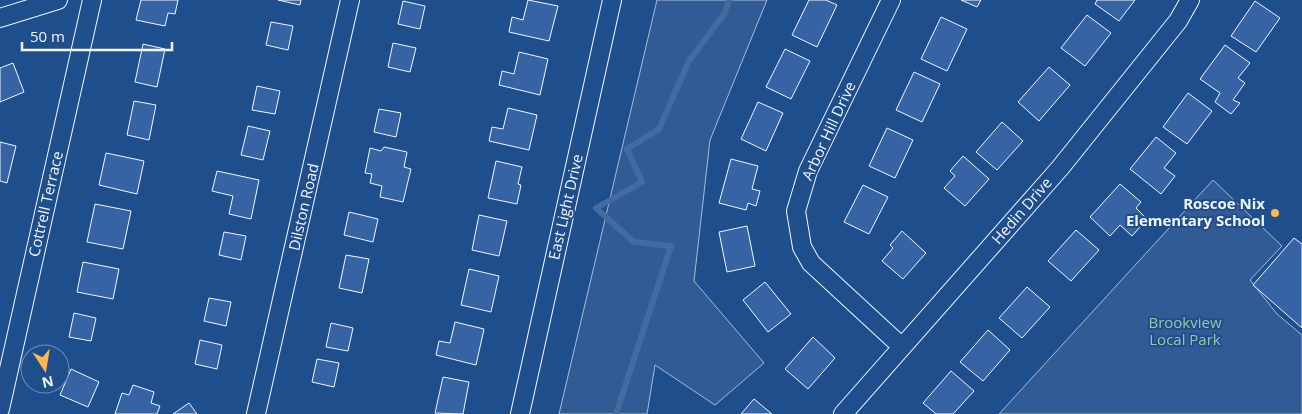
<svg xmlns="http://www.w3.org/2000/svg" width="1302" height="414" font-family="'Open Sans',sans-serif">
  <rect width="100%" height="100%" fill="#1f4e8c"/>
  <path fill="#305b95" stroke="#a8bbd7" d="M657,0h110l-57,140 -16,141 70,82 -49,42 -60,-40 -8,49h-88z
    M1213,180l69,66 -32,34 27,34 25,21v79h-303z"/>
  <g fill="none" stroke-linecap="round" stroke-linejoin="round">
    <path stroke="#446ba0" stroke-width="6" d="M616,414l55,-168 -37,-4 -38,-34 46,-26 -15,-33 32,-20 30,-68 35,-47 5,-14"/>
  </g>
  <path fill="#3563a3" stroke="#f2f6ff" d="M141,0h37l-3,14 -7,-1 -3,13 -29,-6z
    M278,0h23l-1,5z
    M528,0l30,6 -9,35 -40,-9 3,-15 11,3z
    M809,0h17l11,5 -20,42 -25,-12z
    M961,0h20l-4,7z
    M1097,0h38l-16,21 -24,-17z
    M403,1l22,5 -5,23 -22,-5z
    M1255,1l25,17 -24,34 -25,-16z
    M1087,15l24,18 -26,33 -24,-18z
    M941,17l26,12 -20,42 -26,-12z
    M271,22l22,4 -5,24 -22,-5z
    M393,43l23,5 -6,24 -22,-5z
    M143,44l22,5 -8,38 -22,-5z
    M1225,45l25,18 -12,15 7,5 -12,17 7,3 -9,11 -16,-12 5,-9 -20,-14z
    M785,49l25,12 -19,38 -25,-12z
    M519,52l29,7 -8,36 -41,-10 3,-14 12,3z
    M13,63l11,29 -24,10v-34z
    M1049,67l21,18 -31,36 -21,-19z
    M914,72l26,12 -18,38 -26,-12z
    M257,86l23,5 -5,23 -23,-4z
    M1188,93l24,18 -25,33 -24,-17z
    M134,101l22,4 -7,35 -22,-5z
    M758,102l25,11 -17,38 -25,-12z
    M508,108l29,7 -8,35 -40,-9 3,-14 11,2z
    M379,109l22,4 -5,24 -22,-5z
    M1002,122l21,19 -26,29 -21,-18z
    M248,126l22,5 -7,29 -22,-5z
    M887,128l26,12 -18,38 -26,-12z
    M1156,137l20,16 -12,15 11,8 -14,18 -31,-25z
    M0,142l16,4 -9,37 -7,-2z
    M384,147l23,5 -3,15 7,2 -8,33 -23,-5 2,-11 -12,-3 2,-9 -7,-1 5,-25 11,3z
    M106,153l38,8 -7,33 -38,-9z
    M963,156l26,23 -24,27 -21,-18 11,-12 -5,-5z
    M731,159l27,7 -6,23 8,2 -4,15 -8,-3 -2,7 -27,-7z
    M496,161l26,6 -4,17 3,1 -4,19 -29,-6z
    M217,171l42,9 -8,39 -22,-5 4,-18 -21,-5z
    M1120,184l21,18 -5,6 11,11 -15,17 -12,-11 -10,11 -20,-19z
    M863,185l25,12 -19,37 -25,-12z
    M95,204l36,7 -8,38 -36,-7z
    M349,212l29,7 -5,23 -29,-7z
    M479,215l28,6 -8,35 -27,-6z
    M747,226l8,40 -28,6 -8,-40z
    M1076,230l23,20 -28,31 -23,-20z
    M902,231l24,22 -23,26 -21,-18 11,-13 -3,-3z
    M224,232l22,4 -5,24 -22,-5z
    M1294,238l8,6v84l-49,-43z
    M346,255l23,4 -7,34 -23,-5z
    M83,262l36,7 -6,30 -36,-7z
    M469,269l30,7 -8,36 -30,-7z
    M765,282l26,32 -23,18 -25,-32z
    M1027,287l23,20 -28,31 -23,-20z
    M209,298l22,4 -5,24 -22,-5z
    M74,313l22,5 -5,23 -22,-4z
    M455,322l29,7 -8,36 -40,-10 3,-14 11,2z
    M331,323l22,5 -5,23 -22,-4z
    M988,330l22,20 -27,31 -23,-19z
    M813,337l22,21 -27,31 -23,-20z
    M200,340l22,5 -5,24 -22,-5z
    M317,359l22,4 -5,24 -22,-5z
    M71,369l28,13 -11,25 -28,-12z
    M951,371l23,20 -21,23h-17l-13,-11z
    M443,377l26,5 -6,32 -28,-1z
    M133,385l21,7 -3,11 9,3 -3,8h-42l7,-21 7,2z
    M754,399l18,15h-31z
    M189,403l8,11h-24z"/>
  <g fill="none" stroke-linecap="round" stroke-linejoin="round">
    <defs>
      <path id="minor" d="M891,0l-83,171 -12,40 6,36 9,16 91,84
        M0,18l58,-18
        M0,409l92,-409
        M256,414l94,-414
        M520,414l92,-414
        M843,414l217,-246 118,-147 12,-21"/>
    </defs>
    <use href="#minor" stroke="#f2f6ff" stroke-width="20"/>
    <use href="#minor" stroke="#1f4e8c" stroke-width="18"/>
  </g>
  <circle fill="#ffb74d" stroke="#1f4e8c" stroke-width="2" cx="1275" cy="213" r="5"/>
  <g text-anchor="middle" stroke-width="4" stroke-linejoin="round" paint-order="stroke">
    <g font-size="15" fill="#f2f6ff" stroke="#1f4e8c">
      <text transform="translate(829 131) rotate(-65)" y="5">Arbor Hill Drive</text>
      <text transform="translate(46 204) rotate(-77)" y="5">Cottrell Terrace</text>
      <text transform="translate(304 207) rotate(-77)" y="5">Dilston Road</text>
      <text transform="translate(566 207) rotate(-77)" y="5">East Light Drive</text>
      <text transform="translate(1022 211) rotate(-49)" y="5">Hedin Drive</text>
    </g>
    <g font-size="15" font-weight="bold" fill="#f2f6ff" stroke="#1f4e8c" text-anchor="end">
      <text x="1265" y="209">Roscoe Nix<tspan x="1265" dy="17">Elementary School</tspan></text>
    </g>
    <g font-size="15" fill="#97c8a6" stroke="#1f4e8c">
      <text x="1185" y="328">Brookview<tspan x="1185" dy="17">Local Park</tspan></text>
    </g>
  </g>
  <g transform="translate(45 369) rotate(168)"><circle r="24" fill="#1f4e8c" stroke="#7391ba"/>
  <path d="M0-4L9 19L0 12L-9 19Z" fill="#ffb74d"/>
  <text y="-8" font-size="14" font-weight="bold" text-anchor="middle" fill="#f2f6ff">N</text>
  </g>
  <path d="M22 42v8h150v-8" fill="none" stroke="#f2f6ff" stroke-width="2.5"/>
  <text x="30" y="42" font-size="15" fill="#f2f6ff" stroke="#1f4e8c" stroke-width="4" paint-order="stroke">50 m</text>
</svg>
